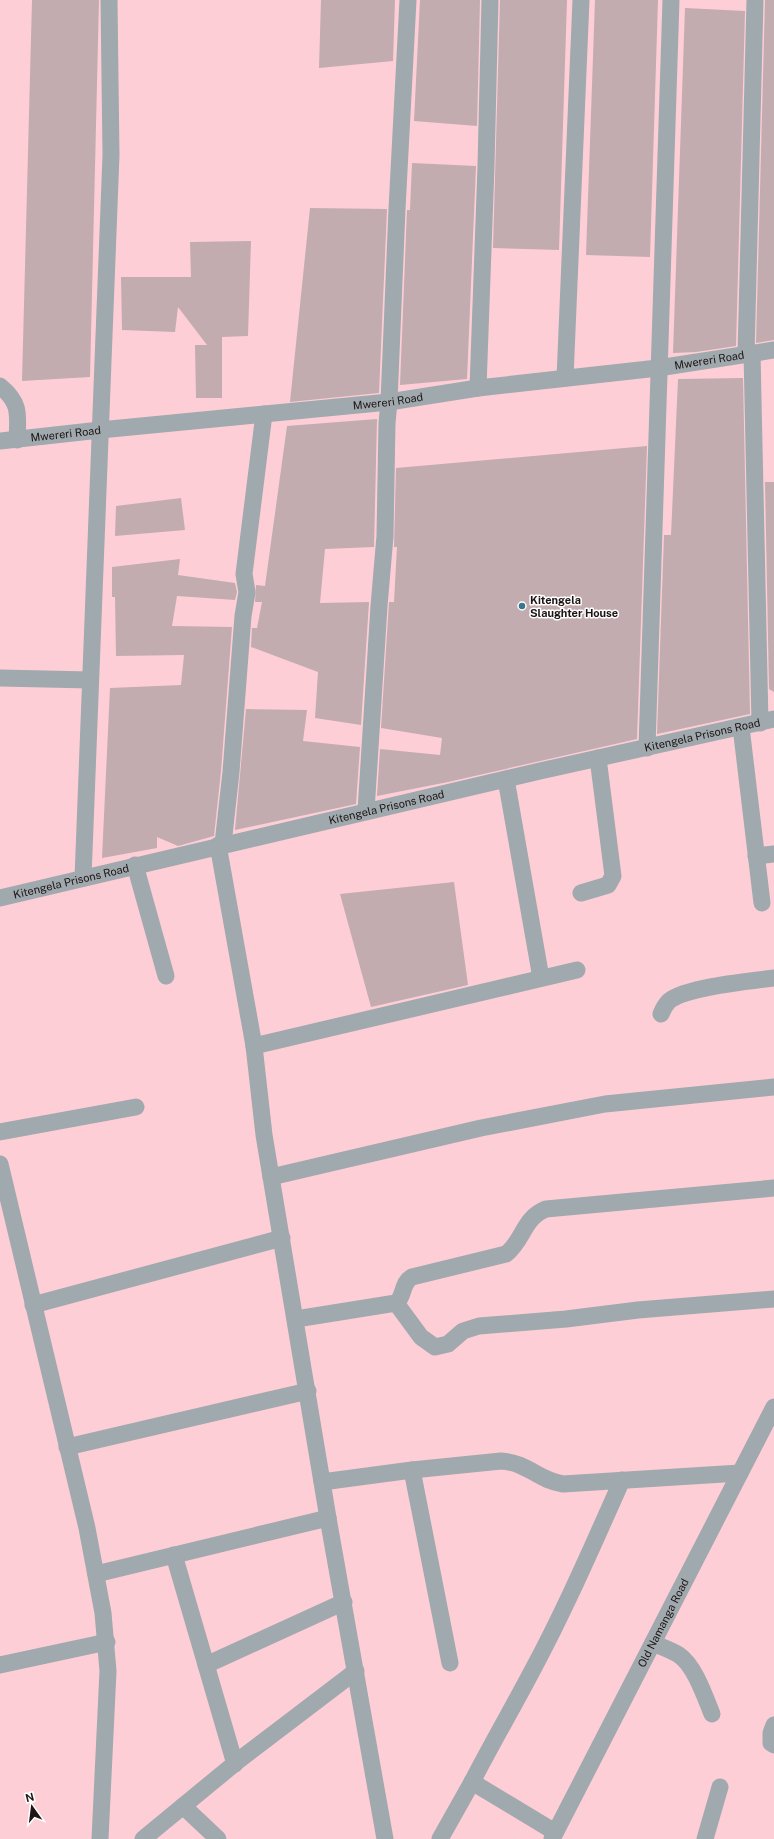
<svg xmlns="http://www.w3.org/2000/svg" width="774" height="1839" font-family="'Public Sans',sans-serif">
  <rect width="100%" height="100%" fill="#fce4e8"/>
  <path fill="#feced6" d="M0,0h774v1839h-774z"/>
  <path fill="#c2acaf" d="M32,0h67l-9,377 -68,4z
    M321,0h74l-2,61 -74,7z
    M420,0h60l-3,126 -63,-5z
    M500,0h67l-8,250 -66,-2z
    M595,0h63l-8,257 -64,-2z
    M765,0h9v340l-18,3z
    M685,8l60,3 -9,335 -40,6 -23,1z
    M412,163l64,3 -9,213 -67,6 7,-175h3z
    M310,208l77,1 -8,184 -89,9z
    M251,241l-3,95 -26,1v61h-26l-1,-53h12l-29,-38 -3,25 -53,-2 -1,-53h70l-1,-35z
    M743,378l7,336 -93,20 7,-199h7l7,-156z
    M377,419l-3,128 -49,2 -5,54 49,-1 -8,123 -46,-7 3,-46 -67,-25 1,-19h5l5,-26h-7l1,-17 9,1 22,-160z
    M647,446l-10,293 -189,43 -71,14 3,-47 60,6 2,-17 -61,-10 8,-126h5l3,-55h-3l2,-79z
    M765,482h9v210l-5,-3z
    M181,498l4,32 -70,6 1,-30z
    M180,559l-2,16 57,8 2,9 -2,8 -58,-4 -5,30 60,1 -11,144 -7,65 -36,10 -21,-9v11l-55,10 8,-170 71,-3 3,-30 -68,1 -1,-59h-3v-30z
    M246,709l61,1 -4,31 57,6 -4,57 -121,26z
    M454,882l14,103 -97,22 -31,-113z"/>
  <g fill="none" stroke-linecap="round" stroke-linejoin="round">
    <g stroke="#a0a9ad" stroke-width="17">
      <path d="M752,353l8,370"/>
      <path d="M746,355l9,-355"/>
      <path d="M565,378l16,-378"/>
      <path d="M0,386c21,17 18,29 17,54"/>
      <path d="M478,388l8,-222 4,-166"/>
      <path id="s1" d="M0,441l100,-11 289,-28 89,-14 180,-20 116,-18"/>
      <path d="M0,678l90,2"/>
      <path d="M741,727l21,176"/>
      <path d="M647,748l24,-748"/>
      <path d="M506,779l35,199"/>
      <path d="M366,811l13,-205 6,-70 2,-113 2,-21 8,-193 11,-209"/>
      <path d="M223,844l8,-72 12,-156 4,-24 -3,-18 20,-160"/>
      <path d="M218,845l36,201 10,89 64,383 57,321"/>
      <path d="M756,856l18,-2"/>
      <path d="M135,865l31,111"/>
      <path d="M83,878l28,-723 -2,-155"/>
      <path d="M581,893l27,-8 5,-9 -15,-118"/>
      <path id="s2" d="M0,898l540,-127 234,-52"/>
      <path d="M661,1014c2,-5 4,-9 8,-13 17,-14 81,-20 105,-23"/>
      <path d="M254,1046l323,-76"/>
      <path d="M0,1132l136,-25"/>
      <path d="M0,1164l87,364 16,85 5,58 -8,168"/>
      <path d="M271,1177l210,-49 124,-24 169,-17"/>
      <path d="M396,1303l25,34 14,10 13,-3 15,-13 16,-5 87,-7 72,-9 136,-11"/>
      <path d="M33,1305l249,-67"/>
      <path d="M296,1319l100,-16c9,-7 5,-20 16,-26l94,-23c18,-14 17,-36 40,-45l228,-21"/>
      <path d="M67,1447l241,-56"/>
      <path d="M412,1470l38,193"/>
      <path d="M322,1482l90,-12 89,-9c28,2 36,19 62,23l177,-11"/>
      <path d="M174,1555l61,209"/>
      <path d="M96,1574l232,-56"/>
      <path d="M653,1643c9,4 18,7 26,12 16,11 26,42 33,59"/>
      <path d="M0,1665l107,-23"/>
      <path d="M206,1665l138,-63"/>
      <path d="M774,1725l-3,8v10l3,2"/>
      <path d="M183,1806l35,33"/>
      <path d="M555,1832l-83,-50c19,-37 40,-73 59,-109 34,-63 62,-128 91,-193"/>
      <path d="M143,1839l96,-79 117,-89"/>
      <path d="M440,1839l32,-57"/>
      <path id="s3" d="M552,1839l222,-432"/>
      <path d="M705,1839l15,-52"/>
    </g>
  </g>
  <circle fill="#3a768d" stroke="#fff" stroke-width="1.5" cx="522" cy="606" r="4"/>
  <g text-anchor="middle" stroke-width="3" stroke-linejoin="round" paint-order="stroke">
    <g font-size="11" fill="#1c1415" stroke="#fff">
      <text dy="4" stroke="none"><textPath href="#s1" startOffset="714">Mwereri Road</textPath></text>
      <text dy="4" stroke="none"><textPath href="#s1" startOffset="390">Mwereri Road</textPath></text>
      <text dy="4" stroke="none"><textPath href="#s1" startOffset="66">Mwereri Road</textPath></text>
      <text dy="4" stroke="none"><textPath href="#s2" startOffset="721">Kitengela Prisons Road</textPath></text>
      <text dy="4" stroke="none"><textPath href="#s2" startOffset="397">Kitengela Prisons Road</textPath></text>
      <text dy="4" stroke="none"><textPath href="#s2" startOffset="73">Kitengela Prisons Road</textPath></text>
      <text dy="4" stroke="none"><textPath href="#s3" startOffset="243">Old Namanga Road</textPath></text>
    </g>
    <g font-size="11" font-weight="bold" fill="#1c1415" stroke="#fff" text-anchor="start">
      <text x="530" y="604">Kitengela<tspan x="530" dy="13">Slaughter House</tspan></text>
    </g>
  </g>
  <g transform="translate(32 1807) rotate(346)" stroke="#ffffff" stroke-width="3" paint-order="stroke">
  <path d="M0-3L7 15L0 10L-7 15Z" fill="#1c1415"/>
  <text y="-6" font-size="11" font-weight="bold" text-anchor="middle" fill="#1c1415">N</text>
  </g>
</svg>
